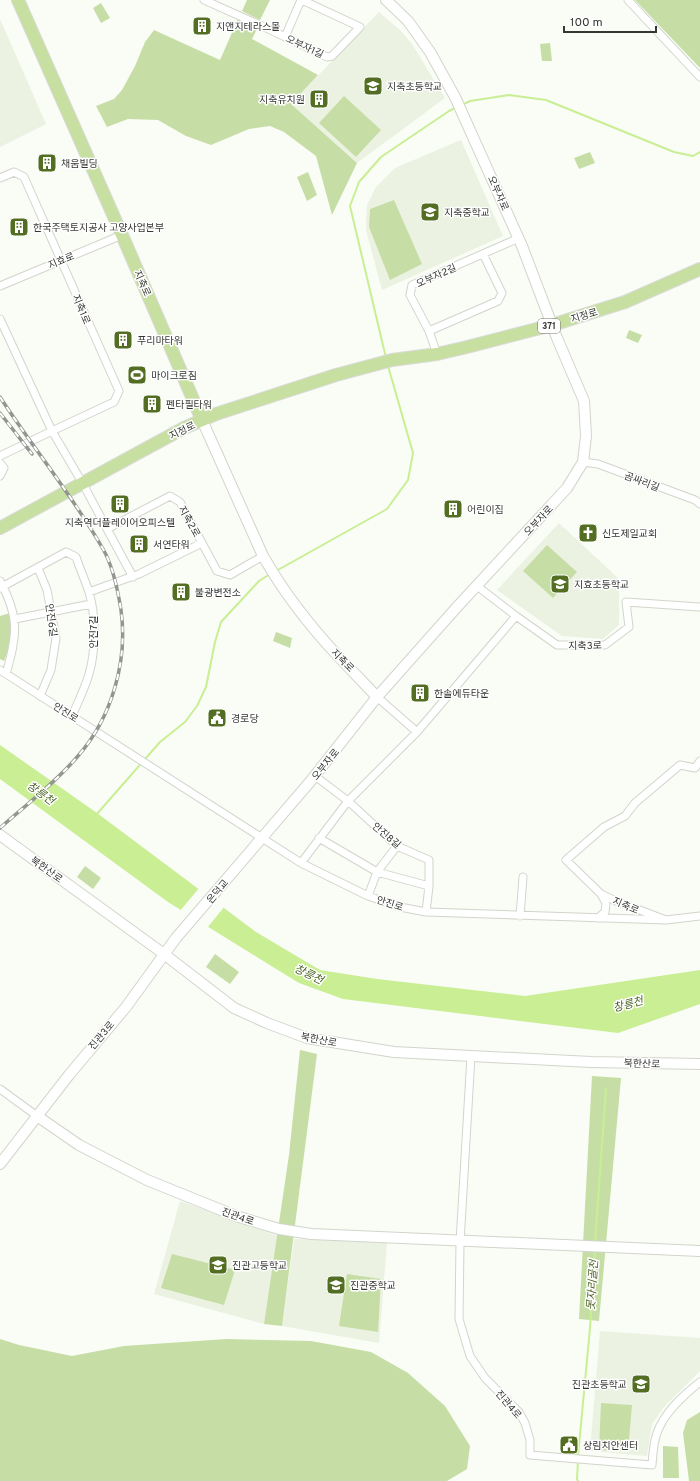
<svg xmlns="http://www.w3.org/2000/svg" width="700" height="1481" font-family="Overpass,'Noto Sans KR',sans-serif">
  <rect width="100%" height="100%" fill="#f9fdf5"/>
  <path fill="#ebf2e2" d="M379,12l21,18 12,14 33,54 -88,65 -66,-59z
    M0,19l46,105 -46,23z
    M461,140l42,96 -121,54 -16,-60v-11l1,-14 9,-18 19,-19z
    M559,523l60,56v46l-16,14 -41,-3 -65,-46z
    M180,1201l98,35 -14,88 -110,-30z
    M294,1239l93,4 -8,100 -97,-17z
    M600,1331l100,7v33l-36,36 -12,17 -5,32 -57,-5z"/>
  <path fill="#c6dea5" d="M247,0h23l-10,20 -18,-9z
    M635,0h65v68z
    M101,3l9,15 -9,5 -8,-15z
    M238,19l19,10 -5,10 66,36 -27,29 66,59 -25,52 -16,-59 -32,-24 -14,-6 -21,3 -38,16 -25,-9 -28,-16 -30,-1 -21,8 -11,-21 18,-7 8,-9 13,-24 10,-24 9,-12 66,30z
    M550,43l2,18h-10l-2,-17z
    M344,96l37,34 -25,27 -37,-34z
    M590,152l5,11 -16,6 -5,-11z
    M308,172l9,23 -10,6 -10,-24z
    M394,200l28,64 -32,16 -21,-53 1,-18z
    M629,330l13,5 -4,8 -12,-5z
    M547,545l30,27 -24,26 -30,-27z
    M10,613c1,17 1,33 -6,48l-4,-2v-43z
    M276,632l16,6 -2,10 -17,-7z
    M85,866l16,12 -8,11 -16,-12z
    M215,954l24,18 -9,12 -24,-17z
    M300,1050l17,4 -35,272 -18,-2 25,-169z
    M592,1076l29,2 -22,243 -20,-2z
    M172,1254l63,16 -11,35 -63,-17z
    M347,1274l34,5 -3,53 -39,-6z
    M0,1339l19,6 53,11 52,-10 103,-7 84,2 60,11 37,21 37,33 25,40 -3,23 -20,12h-447z
    M601,1403l31,2 -4,46 -29,-1z
    M700,1412v69h-11l-6,-48 4,-13z
    M663,1446l15,1 1,31h-16z"/>
  <path fill="#c9ee94" d="M0,745l97,68 159,119 64,38 57,9 148,17 175,-26v34l-82,29 -275,-34 -44,-16 -131,-81 -168,-123z"/>
  <path fill="#f9fdf5" d="M200,887l25,19 -18,22 -28,-16z"/>
  <g fill="none" stroke-linecap="round" stroke-linejoin="round">
    <path stroke="#c9ee94" stroke-width="2" d="M462,105l8,-4 39,-6 37,5 128,52 19,4 7,-4
      M386,358l-36,-152 9,-24 22,-25 68,-46 8,-4
      M276,571l111,-62 21,-29 5,-27 -25,-87
      M96,815l64,-73 25,-20 12,-16 9,-19 9,-45 6,-20 38,-41 11,-7
      M595,1243l11,-154
      M578,1456l12,-128 5,-78
      M578,1461l-1,18 1,2"/>
    <defs>
      <path id="street" d="M204,0l56,25 67,32 5,-1 28,-29 -58,-27
        M628,0l72,77
        M285,37l16,-37
        M0,178l14,-6 10,5 95,214 -5,11 -62,29 -52,-112
        M0,286l122,-51
        M429,331l69,-30 4,-8 -19,-39
        M437,354l-8,-23 -19,-36 2,-10 107,-47
        M0,456l52,-25 31,53 24,45 63,-33 10,6 37,69 13,4 33,-19
        M583,462l15,2 97,36 5,4
        M0,463l4,5 -4,8
        M107,529l26,48
        M38,568l9,22 9,48 -5,32 -11,26
        M0,581c20,37 17,54 6,93
        M477,586l39,30 41,29h48l24,-18 -3,-25 74,5
        M0,588l66,-36 10,5c4,12 9,23 13,35 7,23 7,58 0,82 -4,14 -11,28 -17,42
        M89,592l50,-18 63,-31
        M15,619l76,-15
        M0,670l301,193 67,33 32,11 26,5 240,8
        M377,697l40,35
        M700,761l-5,7 -15,-3 -45,38 -10,13 -21,11 -38,33 35,34 15,7 50,19 34,-4
        M315,776l33,25 49,45 32,14v26l-3,26
        M319,838l58,34 52,14
        M301,863l47,-62 69,-69 99,-116
        M368,896l9,-24 20,-26
        M520,916l3,-39
        M598,918l7,-6 1,-9 -5,-9
        M471,1056l-11,186 -1,77 11,37 15,22 34,34 6,11 5,17v15l122,10c1,-13 2,-28 8,-39 9,-18 25,-32 40,-44
        M0,1089l37,27"/>
      <path id="secondary" d="M202,420l61,136c20,35 46,69 74,99 13,14 27,28 40,42
        M0,835l164,119 70,54 33,15 40,15 87,14 197,10 109,2
        M37,1116l42,29 68,35 89,36 43,13 32,5 389,17
        M0,1164l69,-89 57,-68 50,-69 133,-155 68,-86 80,-90 110,-119 16,-26 3,-26 -2,-35 -27,-63 -35,-92 -67,-149 -25,-45 -22,-31 -22,-21"/>
      <path id="primary" d="M18,0l104,235 80,185
        M0,528l184,-100 32,-14 120,-39 56,-15 45,-6 30,-7 85,-22 73,-23 75,-33"/>
    </defs>
    <use href="#street" stroke="#d1d5cc" stroke-width="9"/>
    <use href="#secondary" stroke="#d1d5cc" stroke-width="12"/>
    <use href="#primary" stroke="#dbdbda" stroke-width="14"/>
    <use href="#street" stroke="#fff" stroke-width="7"/>
    <use href="#secondary" stroke="#fff" stroke-width="10"/>
    <use href="#primary" stroke="#c7dfa1" stroke-width="12"/>
    <defs>
      <path id="rail" d="M0,397c33,51 73,99 103,152 10,17 15,42 18,61 7,51 -9,107 -43,146 -23,27 -52,49 -78,72
        M0,413l32,41"/>
    </defs>
    <use href="#rail" stroke="#939690" stroke-width="3.5"/>
    <use href="#rail" stroke="#fff" stroke-width="2" stroke-dasharray="6" stroke-linecap="butt"/>
  </g>
  <defs>
    <symbol id="building-square" viewBox="-11 -11 22 22"><rect x="-9" y="-9" width="18" height="18" rx="4" fill="#536e22" stroke="#fff"/><path d="M-4-6H4V6H1V3H-1V6H-4ZM-2.5-4.3h1.7v1.8h-1.7ZM.8-4.3h1.7v1.8H.8ZM-2.5-1h1.7V.8h-1.7ZM.8-1h1.7V.8H.8Z" fill="#fff"/></symbol>
    <symbol id="school-square" viewBox="-11 -11 22 22"><rect x="-9" y="-9" width="18" height="18" rx="4" fill="#536e22" stroke="#fff"/><path d="M0-5L7-2L0 1L-7-2ZM-4 1L0 2.5L4 1V4Q0 6-4 4Z" fill="#fff"/></symbol>
    <symbol id="stadium-square" viewBox="-11 -11 22 22"><rect x="-9" y="-9" width="18" height="18" rx="4" fill="#536e22" stroke="#fff"/><path d="M0-5a6.5 5 0 1 0 0 10a6.5 5 0 1 0 0-10ZM-3.5-1.8h7v3.6h-7Z" fill="#fff"/></symbol>
    <symbol id="church-square" viewBox="-11 -11 22 22"><rect x="-9" y="-9" width="18" height="18" rx="4" fill="#536e22" stroke="#fff"/><path d="M-1.2-6h2.4v3.5h3.3v2.4h-3.3V6h-2.4V-.1h-3.3v-2.4h3.3Z" fill="#fff"/></symbol>
    <symbol id="civic-square" viewBox="-11 -11 22 22"><rect x="-9" y="-9" width="18" height="18" rx="4" fill="#536e22" stroke="#fff"/><path d="M-.6-6.5H3V-4.5H.6V-3L4-1V1h2V6H-6V1h2V-1L-.6-3ZM-1.2 2.5V6h2.4V2.5Z" fill="#fff"/></symbol>
  </defs>
  <g fill-rule="evenodd">
    <use href="#building-square" x="191" y="15" width="22" height="22"/>
    <use href="#school-square" x="362" y="75" width="22" height="22"/>
    <use href="#building-square" x="308" y="88" width="22" height="22"/>
    <use href="#building-square" x="36" y="152" width="22" height="22"/>
    <use href="#school-square" x="419" y="201" width="22" height="22"/>
    <use href="#building-square" x="8" y="216" width="22" height="22"/>
    <use href="#building-square" x="112" y="329" width="22" height="22"/>
    <use href="#stadium-square" x="126" y="364" width="22" height="22"/>
    <use href="#building-square" x="141" y="393" width="22" height="22"/>
    <use href="#building-square" x="109" y="493" width="22" height="22"/>
    <use href="#building-square" x="442" y="498" width="22" height="22"/>
    <use href="#church-square" x="577" y="522" width="22" height="22"/>
    <use href="#building-square" x="128" y="533" width="22" height="22"/>
    <use href="#school-square" x="549" y="573" width="22" height="22"/>
    <use href="#building-square" x="170" y="581" width="22" height="22"/>
    <use href="#building-square" x="409" y="682" width="22" height="22"/>
    <use href="#civic-square" x="206" y="707" width="22" height="22"/>
    <use href="#school-square" x="207" y="1254" width="22" height="22"/>
    <use href="#school-square" x="325" y="1274" width="22" height="22"/>
    <use href="#school-square" x="630" y="1373" width="22" height="22"/>
    <use href="#civic-square" x="558" y="1434" width="22" height="22"/>
  </g>
  <g text-anchor="middle" stroke-width="3" stroke-linejoin="round" paint-order="stroke">
    <rect fill="#fff" stroke="#727370" stroke-width="1" x="538" y="319" width="22" height="14" rx="3"/>
    <g font-size="9" font-weight="bold" fill="#353733">
      <text x="549" y="329">371</text>
    </g>
    <g font-size="10" fill="#353733" stroke="#fff" text-anchor="start">
      <text x="216" y="30">지앤지테라스몰</text>
      <text x="387" y="90">지축초등학교</text>
      <text x="305" y="103" text-anchor="end">지축유치원</text>
      <text x="61" y="167">채움빌딩</text>
      <text x="444" y="216">지축중학교</text>
      <text x="33" y="231">한국주택토지공사 고양사업본부</text>
      <text x="137" y="344">푸리마타워</text>
      <text x="151" y="379">마이크로짐</text>
      <text x="166" y="408">펜타필타워</text>
      <text x="467" y="513">어린이집</text>
      <text x="120" y="526" text-anchor="middle">지축역더플레이어오피스텔</text>
      <text x="602" y="537">신도제일교회</text>
      <text x="153" y="548">서연타워</text>
      <text x="574" y="588">지효초등학교</text>
      <text x="195" y="596">불광변전소</text>
      <text x="434" y="697">한솔에듀타운</text>
      <text x="231" y="722">경로당</text>
      <text x="232" y="1269">진관고등학교</text>
      <text x="350" y="1289">진관중학교</text>
      <text x="627" y="1388" text-anchor="end">진관초등학교</text>
      <text x="583" y="1449">상림치안센터</text>
    </g>
    <g font-size="10" fill="#353733" stroke="#fff">
      <text transform="translate(305 46) rotate(25)" y="4">오부자1길</text>
      <text transform="translate(499 193) rotate(66)" y="4">오부자로</text>
      <text transform="translate(61 260) rotate(-23)" y="4">지효로</text>
      <text transform="translate(436 275) rotate(-24)" y="4">오부자2길</text>
      <text transform="translate(143 283) rotate(66)" y="4">지축로</text>
      <text transform="translate(82 309) rotate(67)" y="4">지축1로</text>
      <text transform="translate(584 315) rotate(-17)" y="4">지정로</text>
      <text transform="translate(182 430) rotate(-27)" y="4">지정로</text>
      <text transform="translate(642 481) rotate(21)" y="4">곰싸리길</text>
      <text transform="translate(538 520) rotate(-47)" y="4">오부자로</text>
      <text transform="translate(190 521) rotate(61)" y="4">지축2로</text>
      <text transform="translate(52 620) rotate(82)" y="4">안진6길</text>
      <text transform="translate(93 632) rotate(-90)" y="4">안진7길</text>
      <text transform="translate(585 645) rotate(-1)" y="4">지축3로</text>
      <text transform="translate(343 660) rotate(45)" y="4">지축로</text>
      <text transform="translate(66 712) rotate(32)" y="4">안진로</text>
      <text transform="translate(325 764) rotate(-51)" y="4">오부자로</text>
      <text transform="translate(387 835) rotate(40)" y="4">안진8길</text>
      <text transform="translate(47 869) rotate(36)" y="4">북한산로</text>
      <text transform="translate(217 891) rotate(-50)" y="4">은덕교</text>
      <text transform="translate(390 903) rotate(17)" y="4">안진로</text>
      <text transform="translate(626 905) rotate(23)" y="4">지축로</text>
      <text transform="translate(101 1035) rotate(-50)" y="4">진관3로</text>
      <text transform="translate(319 1039) rotate(11)" y="4">북한산로</text>
      <text transform="translate(642 1063) rotate(2)" y="4">북한산로</text>
      <text transform="translate(238 1216) rotate(19)" y="4">진관4로</text>
      <text transform="translate(509 1404) rotate(49)" y="4">진관4로</text>
    </g>
    <g font-size="11" font-style="italic" fill="#4a6024" stroke="#fff">
      <text transform="translate(41 793) rotate(36)" y="4">창릉천</text>
      <text transform="translate(309 974) rotate(26)" y="4">창릉천</text>
      <text transform="translate(628 1004) rotate(-15)" y="4">창릉천</text>
      <text transform="translate(592 1285) rotate(-86)" y="4">못자리골천</text>
    </g>
  </g>
  <path d="M564 26v6h92v-6" fill="none" stroke="#353733" stroke-width="2"/>
  <text x="570" y="26" font-size="12" fill="#353733" stroke="#ffffff" stroke-width="3" paint-order="stroke">100 m</text>
</svg>
